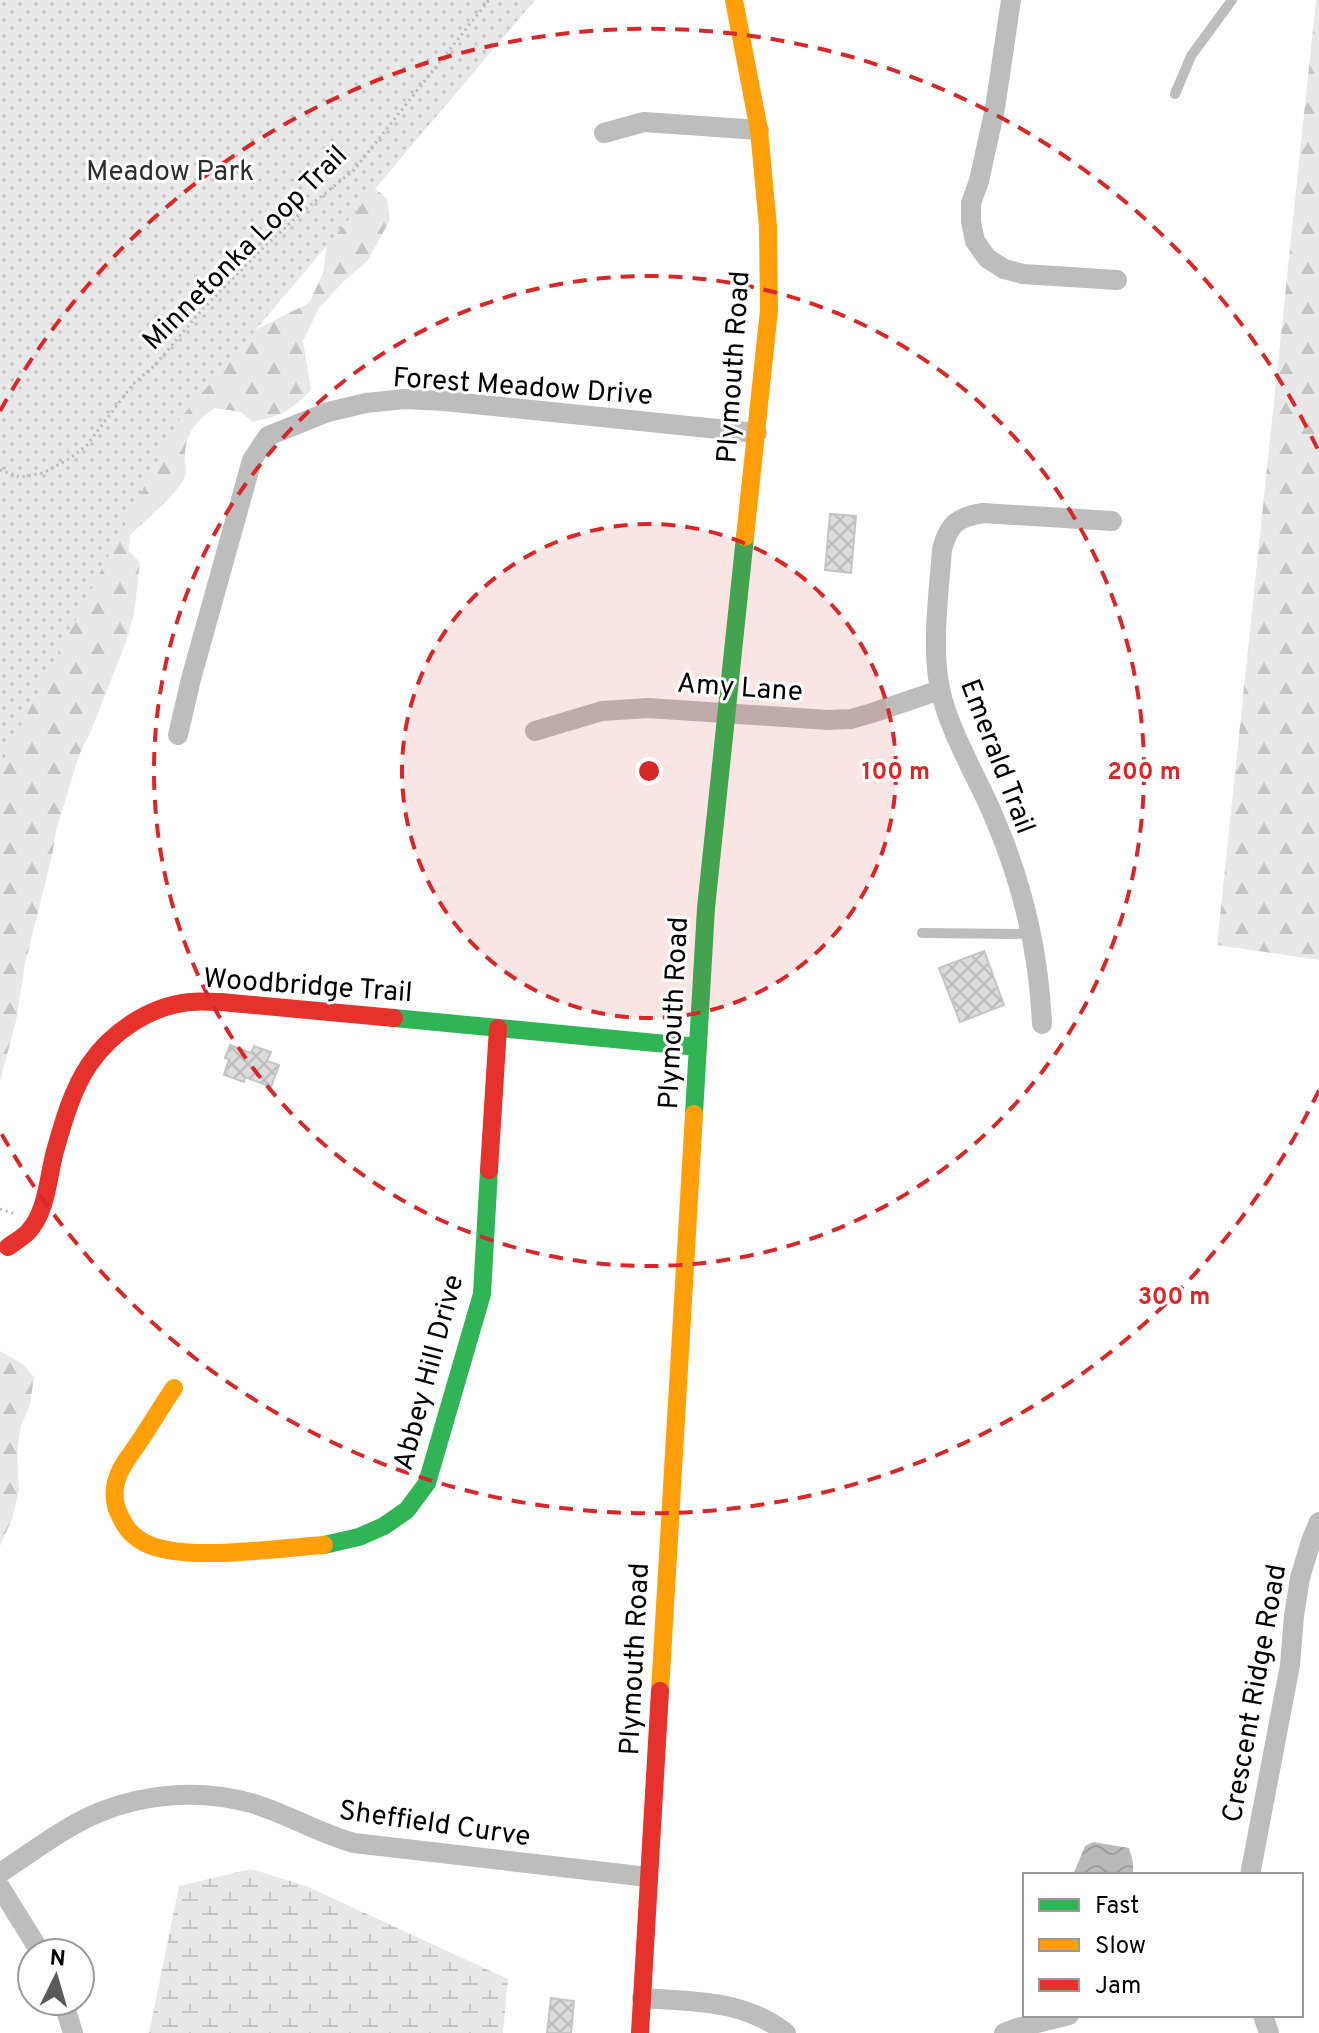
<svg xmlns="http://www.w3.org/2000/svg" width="1319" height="2033" font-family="Overpass,sans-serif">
  <defs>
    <pattern id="forest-firs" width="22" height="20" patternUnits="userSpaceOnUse" patternTransform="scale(2)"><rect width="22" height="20" fill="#e8e8e8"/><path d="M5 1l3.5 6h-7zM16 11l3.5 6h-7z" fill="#c5c5c5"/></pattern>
    <pattern id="wetland-marsh" width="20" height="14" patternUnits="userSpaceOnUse" patternTransform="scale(2)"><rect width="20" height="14" fill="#e8e8e8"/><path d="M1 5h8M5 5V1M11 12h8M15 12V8" fill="none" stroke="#c5c5c5"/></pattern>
    <pattern id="park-dots" width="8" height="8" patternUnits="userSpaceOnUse" patternTransform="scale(2)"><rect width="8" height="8" fill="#e8e8e8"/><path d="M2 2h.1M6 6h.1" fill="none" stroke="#c5c5c5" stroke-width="1.8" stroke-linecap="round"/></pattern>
    <pattern id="water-waves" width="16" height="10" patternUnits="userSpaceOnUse" patternTransform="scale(2)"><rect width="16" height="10" fill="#bababa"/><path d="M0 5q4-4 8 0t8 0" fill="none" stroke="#9e9e9e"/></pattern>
    <pattern id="building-cross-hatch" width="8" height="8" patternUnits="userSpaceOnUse" patternTransform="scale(2)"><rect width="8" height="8" fill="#dcdcdc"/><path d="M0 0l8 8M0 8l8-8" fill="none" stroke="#bbb"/></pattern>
  </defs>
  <rect width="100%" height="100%" fill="#fff"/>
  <path fill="url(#forest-firs)" d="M1316,0h3v960l-102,-15z
    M375,189l12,9 3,22 -22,40 -24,21 -25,27 -16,33 8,49c-23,23 -28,25 -59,32l-11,-10 -26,-4c-19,13 -30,25 -30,50 0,5 2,13 0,18 -4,15 -43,47 -55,59l-1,16 11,11 -6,52 -8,28 -36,91 -11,22 -23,76 -4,25 -27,108 -9,57 -16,60v-574l151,-125 158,-79 14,-30 5,-38 16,-30z
    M0,1351l23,13 11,13 -4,28 -9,20 -4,26 2,39 -7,29 -12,27z"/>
  <path fill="url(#wetland-marsh)" d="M251,1869l55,17 202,93 -5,54h-354l30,-147z"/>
  <path fill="url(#park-dots)" d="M0,0h535l-356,420 -179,346z"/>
  <path fill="url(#water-waves)" d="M1093,1842l36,6 4,14v13h-60l12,-29z"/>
  <path fill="url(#building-cross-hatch)" stroke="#c4c4c4" stroke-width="2" d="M830,514l26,2 -5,57 -26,-3z
    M984,951l20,54 -44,17 -21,-54z
    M230,1045l21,8 3,-7 17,6 -4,9 12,4 -8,22 -26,-10 -1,5 -20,-7 5,-16 -4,-1z
    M551,1998l23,3 -3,32h-24z"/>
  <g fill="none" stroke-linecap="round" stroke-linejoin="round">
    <path stroke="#b8b8b8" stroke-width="3" stroke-dasharray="2 4" stroke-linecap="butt" d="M0,470l20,7 23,-4 26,-14 18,-14 46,-61 22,-19 46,-54 63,-64 39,-36 51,-41 135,-170
      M0,1209l15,5"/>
    <path stroke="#bdbdbd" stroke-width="10" d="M1175,94l16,-38 41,-56
      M922,933l109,1"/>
    <path stroke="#bdbdbd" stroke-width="20" d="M1011,0l-16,108 -16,73 -8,22v19l4,19 12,17 17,11 19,5 94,6
      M604,133l40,-11 115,8
      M535,731l67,-20 46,-3 180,12 23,-1 21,-6 68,-23
      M178,735l13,-56 61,-219 16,-24 60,-24 38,-9 39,-4 39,2 313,32
      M1042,1024c-3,-71 -20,-142 -48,-207 -17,-40 -45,-86 -54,-128 -9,-43 -1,-96 2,-140 7,-25 15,-32 41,-36l129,8
      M0,1873c32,-21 64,-46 100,-61 47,-19 102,-23 151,-9 35,10 67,30 103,40l294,34
      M1250,1875l40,-210 4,-49 6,-38 11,-37 8,-19
      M0,1887l41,66
      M642,1998c51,4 101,1 144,35
      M63,2001l10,32
      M1263,2015l6,18
      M1004,2033l13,-5 52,-13"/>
    <path stroke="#30b455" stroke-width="18" d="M394,1018l304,29
      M694,1114l12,-206 39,-371
      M324,1545l35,-8 25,-11 23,-16 20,-27 55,-189 7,-124"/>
    <path stroke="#ff9f0a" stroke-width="18" d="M734,0l25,130 9,97 1,83 -24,227
      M174,1388c-13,19 -24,38 -37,57 -8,12 -18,23 -21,37 -3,12 -1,25 5,36 6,13 17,23 31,28 43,15 125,2 172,-1
      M660,1691l34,-577"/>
    <path stroke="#e5322d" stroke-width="18" d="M489,1170l9,-142
      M8,1247c7,-5 14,-9 20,-15 19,-20 20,-55 27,-81 8,-28 17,-61 34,-86 22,-33 61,-59 101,-63 10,-1 21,0 31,0l173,16
      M640,2033l20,-342"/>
  </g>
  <circle cx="649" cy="771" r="247" fill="#d62828" fill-opacity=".12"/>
  <g fill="none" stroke="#d62828" stroke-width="4" stroke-dasharray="14 10">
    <circle cx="649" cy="771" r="247"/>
    <circle cx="649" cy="771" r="495"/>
    <path d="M1319 1090A742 742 0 0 1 0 1131M0 411A742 742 0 0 1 1319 452"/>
  </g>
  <g text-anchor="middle" stroke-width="6" stroke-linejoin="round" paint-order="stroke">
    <g font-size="28" fill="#2d2d2d" stroke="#fff">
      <text x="170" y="180">Meadow Park</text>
    </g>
    <g font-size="28" fill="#000" stroke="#fff">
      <text transform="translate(244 247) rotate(-45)" y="10">Minnetonka Loop Trail</text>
      <text transform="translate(732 367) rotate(-86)" y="10">Plymouth Road</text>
      <text transform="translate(523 385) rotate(4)" y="10">Forest Meadow Drive</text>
      <text transform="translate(740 686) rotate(4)" y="10">Amy Lane</text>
      <text transform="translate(999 756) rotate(69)" y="10">Emerald Trail</text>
      <text transform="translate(308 984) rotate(4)" y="10">Woodbridge Trail</text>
      <text transform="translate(672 1013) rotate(-87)" y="10">Plymouth Road</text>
      <text transform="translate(427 1372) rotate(-75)" y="10">Abbey Hill Drive</text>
      <text transform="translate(633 1659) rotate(-87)" y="10">Plymouth Road</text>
      <text transform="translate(1253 1693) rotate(-80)" y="10">Crescent Ridge Road</text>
      <text transform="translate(435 1822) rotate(8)" y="10">Sheffield Curve</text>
    </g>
  </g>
  <circle cx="649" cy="771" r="12" fill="#d62828" stroke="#fff" stroke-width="4"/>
  <g font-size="24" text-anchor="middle" font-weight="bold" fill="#d62828" stroke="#fff" stroke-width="6" stroke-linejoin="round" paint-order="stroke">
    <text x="896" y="779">100 m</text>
    <text x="1144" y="779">200 m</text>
    <text x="1174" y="1304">300 m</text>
  </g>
  <rect x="1023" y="1873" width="280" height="144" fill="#ffffff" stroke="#999999" stroke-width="2"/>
  <rect x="1039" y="1899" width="40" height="12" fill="#30b455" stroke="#999999" stroke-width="2"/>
  <text x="1095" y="1913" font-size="24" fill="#000000">Fast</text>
  <rect x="1039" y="1939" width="40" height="12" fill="#ff9f0a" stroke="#999999" stroke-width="2"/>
  <text x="1095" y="1953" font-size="24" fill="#000000">Slow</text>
  <rect x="1039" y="1979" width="40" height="12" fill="#e5322d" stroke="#999999" stroke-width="2"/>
  <text x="1095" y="1993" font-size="24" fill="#000000">Jam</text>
  <g transform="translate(56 1977) rotate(5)"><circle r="38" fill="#ffffff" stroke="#999999" stroke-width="2"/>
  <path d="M0-6L14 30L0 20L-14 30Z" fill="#595959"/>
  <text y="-12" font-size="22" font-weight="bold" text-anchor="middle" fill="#000000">N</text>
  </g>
</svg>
